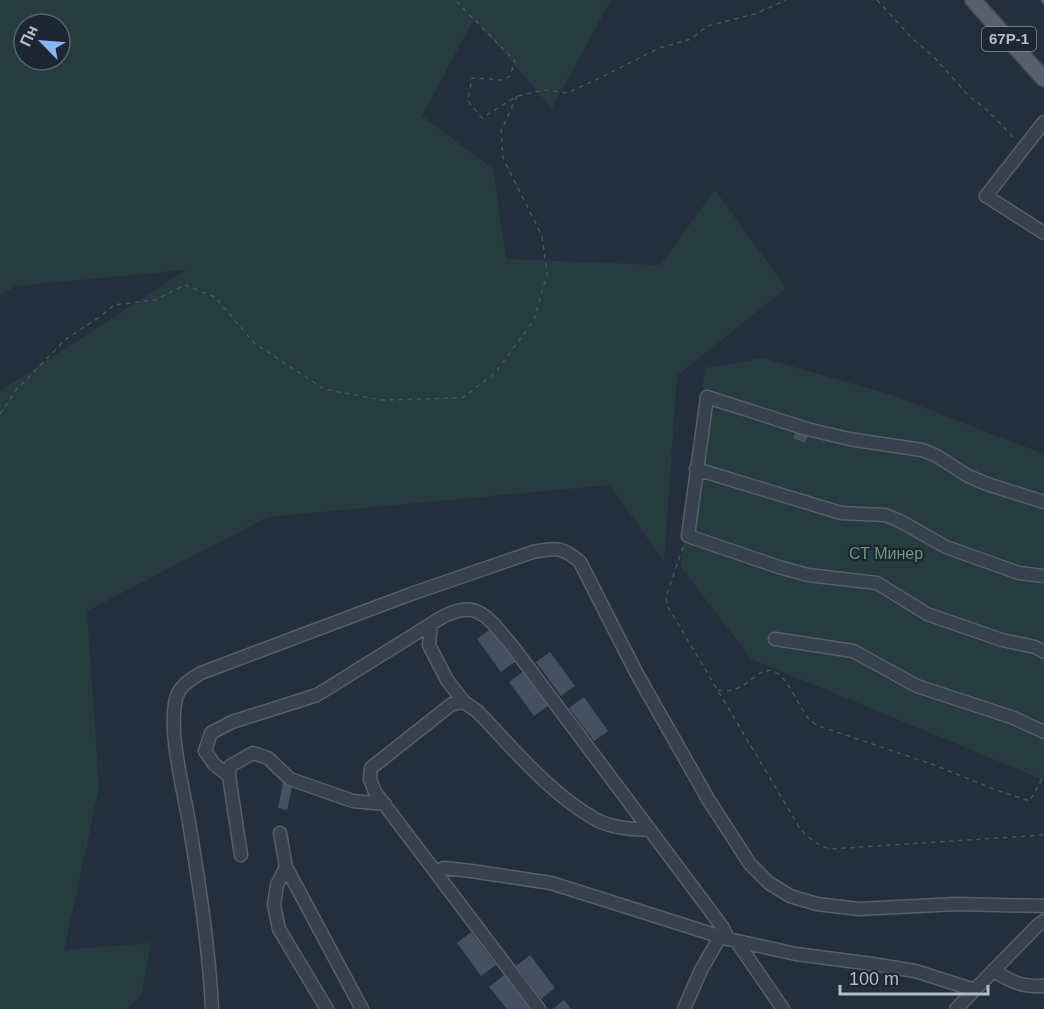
<svg xmlns="http://www.w3.org/2000/svg" width="1044" height="1009" font-family="Helvetica,sans-serif">
  <rect width="100%" height="100%" fill="#242f3e"/>
  <path fill="#263c3f" fill-rule="evenodd" d="M0,0h611l-59,108 -78,-89 -52,97 71,53 13,90 154,6 55,-75 71,98 -109,88 -13,186 -54,-77 -342,32 -181,94 12,177 -35,162 87,-7 -10,53 -15,13h-126v-618l186,-121 -170,16 -16,9zM24,24h36v36h-36z
    M763,358l126,36 155,60v326l-293,-121 -70,-92 24,-199z"/>
  <path fill="#455162" d="M796,431l12,5 -3,7 -12,-5z
    M492,628l24,33 -15,11 -24,-33z
    M550,652l25,34 -14,10 -25,-34z
    M524,671l25,34 -15,11 -25,-34z
    M584,697l24,34 -14,10 -25,-33z
    M283,782l10,2 -6,26 -9,-2z
    M471,932l25,33 -15,11 -24,-33z
    M530,955l25,33 -14,11 -25,-33z
    M504,975l26,34h-23l-18,-22z
    M564,1000l7,9h-18z"/>
  <g fill="none" stroke-linecap="round" stroke-linejoin="round">
    <defs>
      <path id="minor" d="M1044,122l-58,74 58,37
        M696,469l145,44 44,2 15,6 46,26 73,26 25,3
        M1044,502l-57,-18 -19,-8 -33,-21 -13,-5 -73,-11 -42,-10 -100,-32 -19,139 91,31 29,8 69,8 50,31 75,26 33,7 9,5
        M775,639l78,12 64,35 97,32 30,14
        M464,702l-17,-22 -18,-35 2,-21c43,-29 54,-11 82,23l196,262 14,19 5,11
        M229,776l-15,-12 -9,-13 6,-18 21,-11 85,-27 114,-71
        M280,833l6,34 -9,18 -3,20 5,24 48,80
        M241,855l-12,-79 1,-10 23,-13 15,5 22,21 63,22 32,3
        M286,867l76,142
        M436,871l8,-3 27,3 80,12 177,56 68,15 76,10 43,7 60,19
        M737,942l46,67
        M993,971c20,11 28,16 51,15
        M212,1009c-3,-63 -13,-125 -23,-187 -6,-35 -21,-90 -13,-123 3,-13 14,-19 25,-26l210,-79 122,-42c23,-4 29,-6 47,10l57,112 71,125 42,65 19,19 21,13 27,8 42,5 97,-5 88,2
        M539,1009l-164,-217 -5,-13 1,-11 81,-64 12,-2 13,9c36,37 72,82 118,108 16,9 35,10 54,11
        M684,1009l17,-39 19,-33
        M956,1009l82,-84 6,-4"/>
      <path id="major" d="M973,0l71,79"/>
    </defs>
    <use href="#minor" stroke="#565f6c" stroke-width="15"/>
    <use href="#major" stroke="#414a57" stroke-width="18"/>
    <path stroke="#44595c" stroke-width="1.5" stroke-dasharray="4.5 4.5" stroke-linecap="butt" d="M877,0l35,38 22,19 34,38 20,16 28,29
      M518,96l27,-6 22,3 33,-15 59,-30 32,-9 16,-13 48,-12 31,-14
      M0,414l17,-25 49,-50 35,-23 13,-11 41,-5 30,-15 30,12 39,46 70,46 57,11 81,-2 33,-25 39,-53 13,-46 -5,-38 -39,-78 -2,-27 16,-35 -35,22 -14,-17 4,-23 31,2 7,-4 5,-15 -60,-61
      M683,547l-17,50 2,10 133,223c9,9 16,15 29,19l214,-14
      M718,690c29,6 37,-24 55,-19 14,4 26,37 36,48 4,5 10,7 16,9l109,37 62,25 34,11 14,-26"/>
    <use href="#minor" stroke="#38414e" stroke-width="12"/>
    <use href="#major" stroke="#56606e" stroke-width="15"/>
    <path stroke="#5a6575" stroke-width="3" stroke-dasharray="6 6" stroke-linecap="butt" d="M1042,0l2,3"/>
  </g>
  <g text-anchor="middle" stroke-width="4.5" stroke-linejoin="round" paint-order="stroke">
    <rect fill="#1d2633" stroke="#878f9c" stroke-width="1.5" x="982" y="27" width="54" height="24" rx="4.5"/>
    <g font-size="15" font-weight="bold" fill="#b4bcc9">
      <text x="1009" y="44">67Р-1</text>
    </g>
    <g font-size="16" fill="#6b9a76" stroke="#1d2633">
      <text x="886" y="559">СТ Минер</text>
    </g>
  </g>
  <g transform="translate(42 42) rotate(295)"><circle r="28" fill="#1d2633" stroke="#59626f" stroke-width="1.5"/>
  <path d="M0-4.5L10 22L0 15L-10 22Z" fill="#8ab4f8"/>
  <text y="-9" font-size="16" font-weight="bold" text-anchor="middle" fill="#b4bcc9">Пн</text>
  </g>
  <path d="M840 985v9h148v-9" fill="none" stroke="#b4bcc9" stroke-width="3"/>
  <text x="849" y="985" font-size="18" fill="#b4bcc9" stroke="#1d2633" stroke-width="4.5" paint-order="stroke">100 m</text>
</svg>
